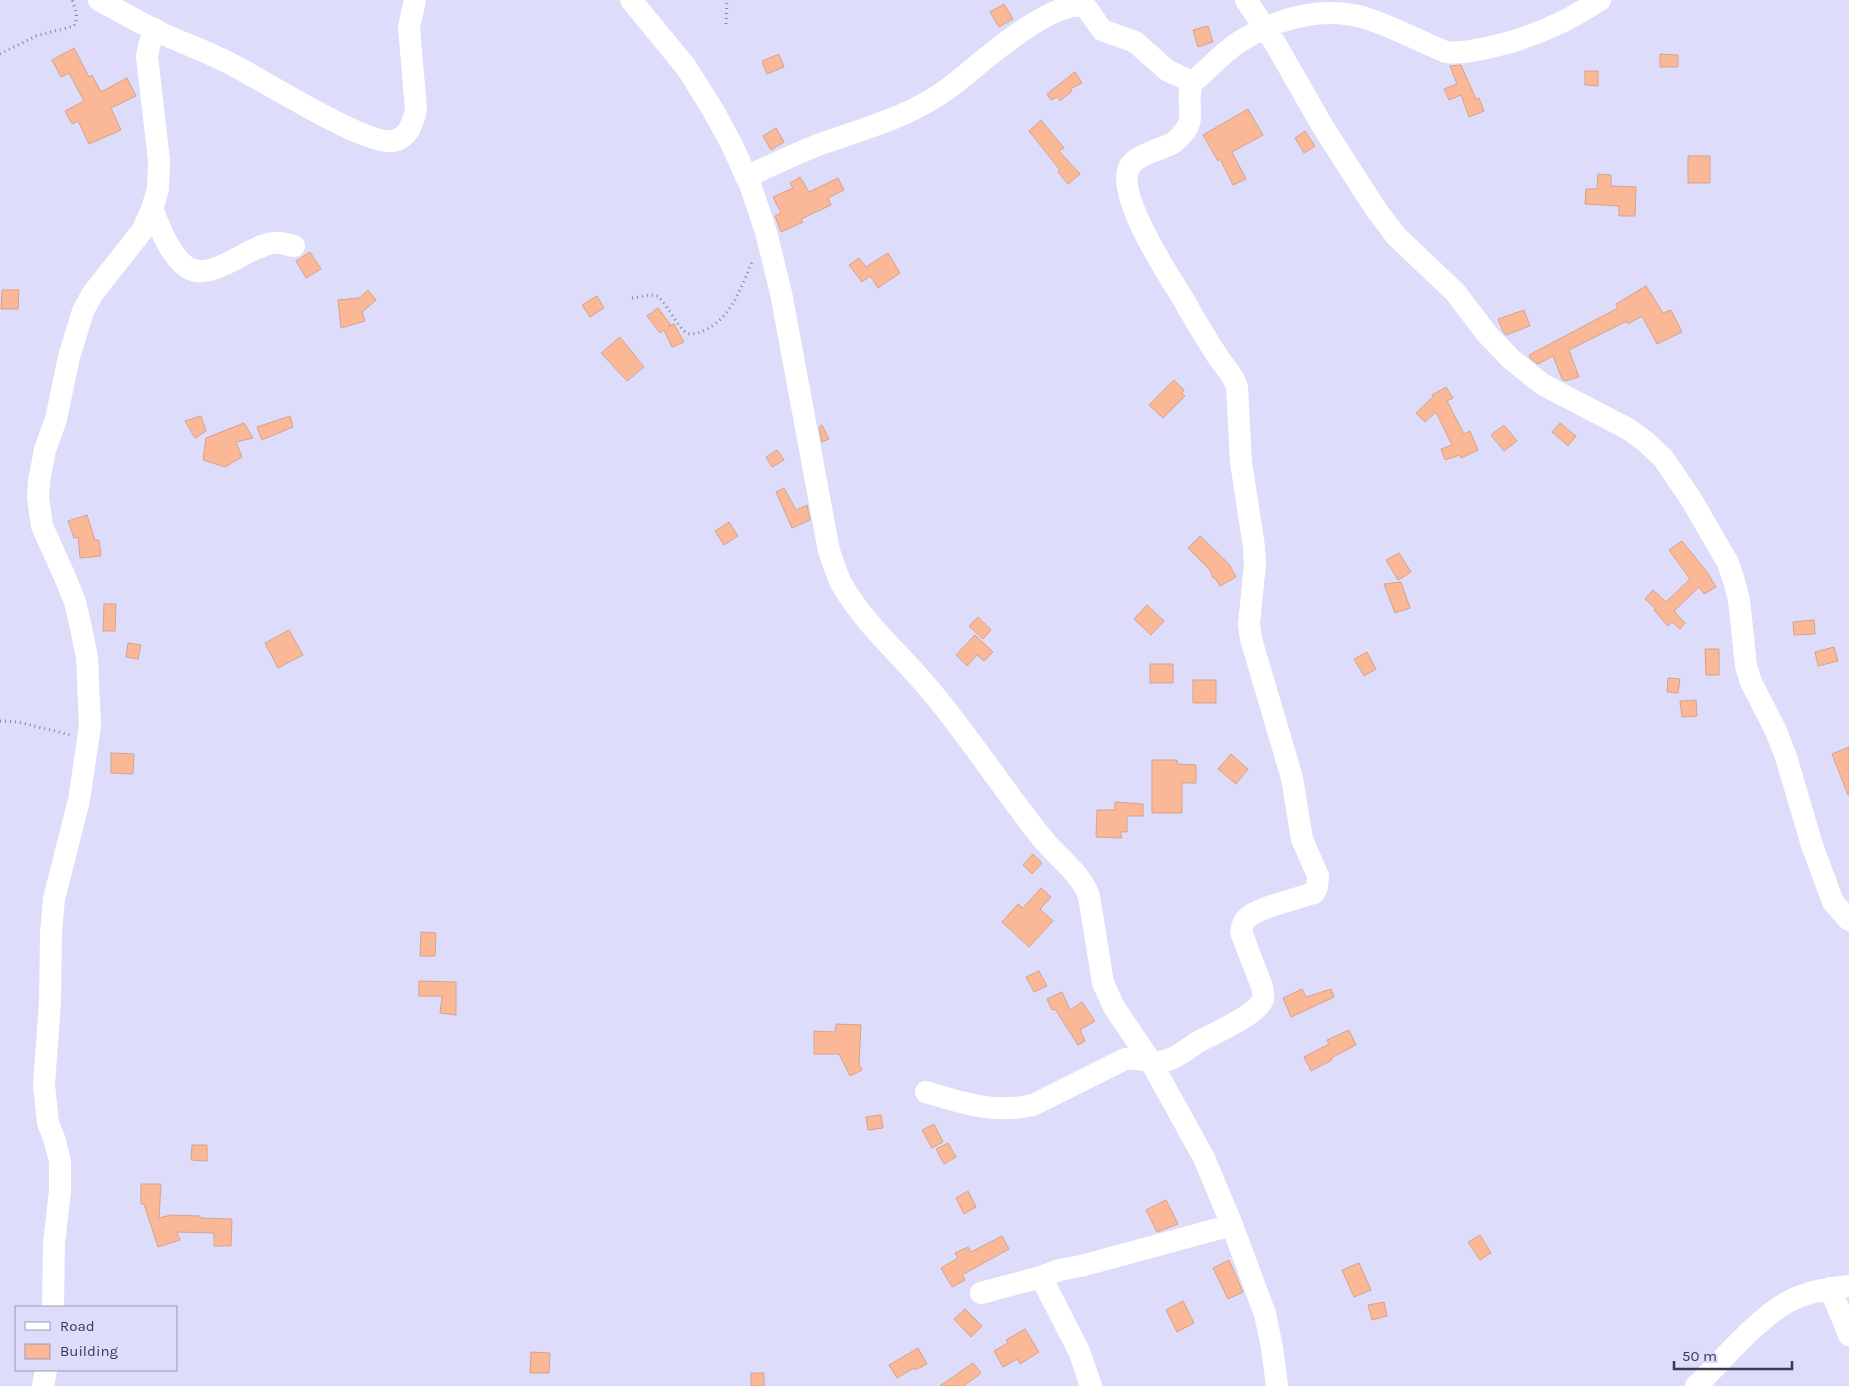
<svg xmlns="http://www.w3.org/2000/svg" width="1849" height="1386" font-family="Karla,sans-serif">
  <rect width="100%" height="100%" fill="#dddcfa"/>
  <path fill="#fbb897" stroke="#d5a38b" d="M1004,4l9,15 -14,8 -9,-15z
    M1208,26l5,16 -15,5 -5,-17z
    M74,48l15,29 3,-2 9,17 26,-14 9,18 -25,12 10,22 -32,14 -11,-23 -6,3 -7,-13 19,-10 -15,-28 -8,4 -9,-17z
    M779,54l5,13 -17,7 -5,-13z
    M1660,54l18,1v12h-18z
    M1461,65l15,34 3,-1 5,13 -15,6 -8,-22 -12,5 -5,-11 13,-5 -7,-18z
    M1585,71h13v15l-13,-1z
    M1075,72l7,11 -12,6 2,2 -12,10 -3,-4 -6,3 -4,-6z
    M1248,109l15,26 -31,17 14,27 -13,6 -13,-26 -2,2 -15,-26z
    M1041,120l23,28 -5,3 21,23 -12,10 -10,-12 2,-2 -31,-39z
    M776,128l8,14 -13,8 -8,-14z
    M1305,131l10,15 -11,7 -9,-15z
    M1688,156h22v27h-22z
    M1598,174l13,1v11l25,1 -1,29h-16v-10l-34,-2 1,-15h11z
    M800,177l9,15 29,-14 6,12 -16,8 3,7 -30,14 2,3 -22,10 -6,-16 6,-3 -8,-16 20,-9 -3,-5z
    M310,252l11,17 -15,9 -10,-17z
    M888,253l12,20 -22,15 -8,-12 -8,6 -13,-17 10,-7 7,9z
    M1646,286l17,27 8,-3 11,22 -25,12 -15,-28 -14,8 -1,-3 -58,29 10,27 -14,4 -3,-2 -9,-23 -15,8 -7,-5 -2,-4 89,-47 -2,-4z
    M2,290h17l-1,19h-17z
    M368,290l8,10 -14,12 3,9 -24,7 -3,-28 21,-2z
    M597,296l7,12 -14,9 -8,-12z
    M658,308l13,17 -3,2 6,-3 10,18 -12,5 -8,-17 -4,3 -13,-17z
    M1524,310l6,16 -24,9 -3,-4 -5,-12z
    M620,337l24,30 -17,14 -26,-28z
    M1174,380l10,10 -2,3 3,3 -22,22 -14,-13z
    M1446,387l7,11 -6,3 17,33 6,-3 8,19 -17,8 -1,-3 -15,5 -4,-11 11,-4 -16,-33 -11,10 -9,-9 17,-16 -1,-2z
    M201,416l5,15 -11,7 -10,-17z
    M290,416l3,11 -31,13 -5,-13z
    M244,423l9,15 -17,4 6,15 -17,10 -22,-7 3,-22z
    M1560,423l16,13 -8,10 -16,-14z
    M822,425l7,14 -7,3 -3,-15z
    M1504,425l13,16 -13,10 -13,-16z
    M777,450l7,10 -12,7 -6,-10z
    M784,488l12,22 11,-5 3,15 -18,8 -16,-36z
    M87,515l8,25h4l2,16 -21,2 -2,-21 -4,1 -6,-17z
    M729,522l9,14 -14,9 -9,-14z
    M1200,536l29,28 7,13 -16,9 -5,-8h-2l-3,-8 -22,-22z
    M1682,541l25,31 9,15 -12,7 -5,-7 -25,24 11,12 -5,6 -8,-7 -4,4 -14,-16 1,-2 -10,-9 8,-9 13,12 24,-23 -21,-29z
    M1399,553l12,19 -13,8 -12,-20z
    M1401,582l9,26 -15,5 -11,-29z
    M104,604h12l-1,27h-12z
    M1147,605l17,16 -13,14 -17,-16z
    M978,617l13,13 -8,9 -14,-13z
    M1814,620l1,14 -21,1 -1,-13z
    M289,630l14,25 -25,13 -13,-25z
    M975,635l18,17 -9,9 -7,-6 -10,11 -11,-11z
    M128,643l13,2 -3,14 -12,-2z
    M1834,647l4,14 -20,5 -3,-14z
    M1705,649h14v26h-13z
    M1367,652l9,17 -12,7 -10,-17z
    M1150,664h23v19h-23z
    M1668,678l12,1 -2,14 -11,-1z
    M1193,680h23v23h-23z
    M1696,700l1,16 -15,1 -2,-16z
    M1849,747v48h-1l-16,-41z
    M111,753l23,1 -1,20 -22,-1z
    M1231,754l17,15 -12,15 -18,-15z
    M1152,760h25v4l19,1v18h-14v30h-30z
    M1115,802l28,2v12h-16v16h-7l2,6 -26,-1 1,-27h18z
    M1033,854l9,9 -10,11 -9,-9z
    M1041,888l10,9 -11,12 13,12 -24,26 -27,-25 16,-18 5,4z
    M421,932l15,1 -1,23h-15z
    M1039,971l8,15 -13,6 -8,-15z
    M419,981l37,1v33l-16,-2 2,-17h-23z
    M1302,989l4,8 25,-8 3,8 -43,20 -8,-19z
    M1062,992l8,18 12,-8 13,19 -15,9 5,11 -7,4 -23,-36 -3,1 -5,-11z
    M836,1024l25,1 -2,39 3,6 -12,6 -11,-22h-25v-23l21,1z
    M1349,1030l7,15 -25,13 1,2 -21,11 -7,-14 25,-13 -2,-4z
    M881,1115l2,13 -15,2 -2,-13z
    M934,1124l9,18 -11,6 -10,-18z
    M948,1143l8,14 -12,7 -8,-15z
    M192,1145h15v16l-16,-1z
    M141,1184h20l-2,34 12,-3 29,1v2l32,1 -1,27h-17v-13l-37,-1 3,8 -22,7 -14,-43h-3z
    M968,1191l8,16 -12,7 -8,-16z
    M1166,1200l12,24 -21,8 -11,-22z
    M1480,1235l11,18 -11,7 -12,-18z
    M1002,1236l7,13 -47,26 3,5 -13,7 -11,-19 17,-10 -3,-5 13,-6 3,5z
    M1229,1260l14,32 -15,7 -15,-31z
    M1359,1263l12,27 -17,7 -12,-27z
    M1183,1301l11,22 -17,9 -11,-22z
    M1384,1302l3,14 -15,4 -4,-15z
    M965,1309l17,17 -11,11 -17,-18z
    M1025,1329l14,23 -19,12 -3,-5 -14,8 -9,-16 14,-8 -2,-3z
    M918,1348l9,16 -12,6 -1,-2 -17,10 -8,-13z
    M531,1352l19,1 -1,20h-19z
    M973,1363l8,10 -17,13h-24z
    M751,1373h13v13h-13z"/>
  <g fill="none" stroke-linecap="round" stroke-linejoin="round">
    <path stroke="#87869f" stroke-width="3" stroke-dasharray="1 4" stroke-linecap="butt" d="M726,24l1,-24
      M0,54l36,-18 38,-10c5,-8 1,-18 -2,-26
      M632,298l18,-3 8,1c9,9 21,33 29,37 5,2 11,0 16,-2 29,-12 38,-45 50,-71
      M0,721l18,1 53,13"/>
    <path stroke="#fff" stroke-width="22" d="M99,0c20,11 40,22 60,32 23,11 47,19 70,31 33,16 134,82 164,78 16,-3 20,-19 23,-32l-7,-82 6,-27
      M631,0l55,67 27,43 19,35 19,42 15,45 15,61 48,258c4,11 7,22 12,32 24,43 64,75 94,113 38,46 70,96 107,142 16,20 38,34 47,58l14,87 11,24 37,55 53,96 28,67 33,89 7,33 5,39
      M1246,0l29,43 48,84 52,81 21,28 59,56 32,42 24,25 31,25 88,46 16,12 17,16 28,41 37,64 6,18 5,19 7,66 5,16 25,49 10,26 26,88 21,57 16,18
      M746,177c26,-12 51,-24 77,-34 44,-15 88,-27 126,-55 29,-22 99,-88 136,-82l17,24 33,12 33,29 25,11
      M152,209c8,18 15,40 30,54 24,26 65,-18 92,-20 6,-1 14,2 20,3
      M926,1092c37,11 68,22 107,13l92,-46c14,-2 26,5 39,2 12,-2 23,-12 34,-19 16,-9 53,-24 63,-39 4,-5 2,-12 0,-19l-20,-52c1,-6 2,-10 6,-14 12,-11 47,-18 63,-24l4,-1 3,-6 1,-11 -16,-37 -10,-61 -41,-139 -2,-15 6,-60 -1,-17 -13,-85 -4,-75c-4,-14 -15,-22 -22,-35 -12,-18 -22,-36 -33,-55 -15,-24 -68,-105 -52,-131 6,-11 32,-17 43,-23 4,-3 8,-7 11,-11 13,-14 0,-34 9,-50 16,-13 29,-29 46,-40 36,-23 81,-36 123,-25 28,8 57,24 84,35 16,2 30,-2 45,-5 40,-9 75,-24 109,-47
      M1041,1277l38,74 12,35
      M1830,1288l19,47
      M981,1293l60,-16 18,-7 22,-4 151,-41
      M53,1307l1,-64 6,-52v-30l-6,-23 -6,-15 -4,-39 6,-82 1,-69 3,-34 25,-99 11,-74 -3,-69 -6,-29 -6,-26 -10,-25 -23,-51 -4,-29 1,-16 6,-31 11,-31 13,-62 14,-46 10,-18 49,-62 10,-22 6,-20 1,-29 -12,-103 2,-11 6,-17
      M43,1386l3,-16
      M1696,1386c27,-26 59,-65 90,-83 19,-11 42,-15 63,-17"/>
  </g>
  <rect x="15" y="1306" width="162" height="65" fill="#dddcfa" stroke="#9c9bb5"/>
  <rect x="25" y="1322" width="25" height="8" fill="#ffffff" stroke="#9c9bb5"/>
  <text x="60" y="1331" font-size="15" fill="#3b3a4e">Road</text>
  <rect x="25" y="1344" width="25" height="15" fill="#fbb897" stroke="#9c9bb5"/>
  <text x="60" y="1356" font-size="15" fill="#3b3a4e">Building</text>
  <path d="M1674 1361v8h118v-8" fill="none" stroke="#3b3a4e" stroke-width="2.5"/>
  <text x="1682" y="1361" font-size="15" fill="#3b3a4e" stroke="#dddcfa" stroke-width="4" paint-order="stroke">50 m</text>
</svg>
